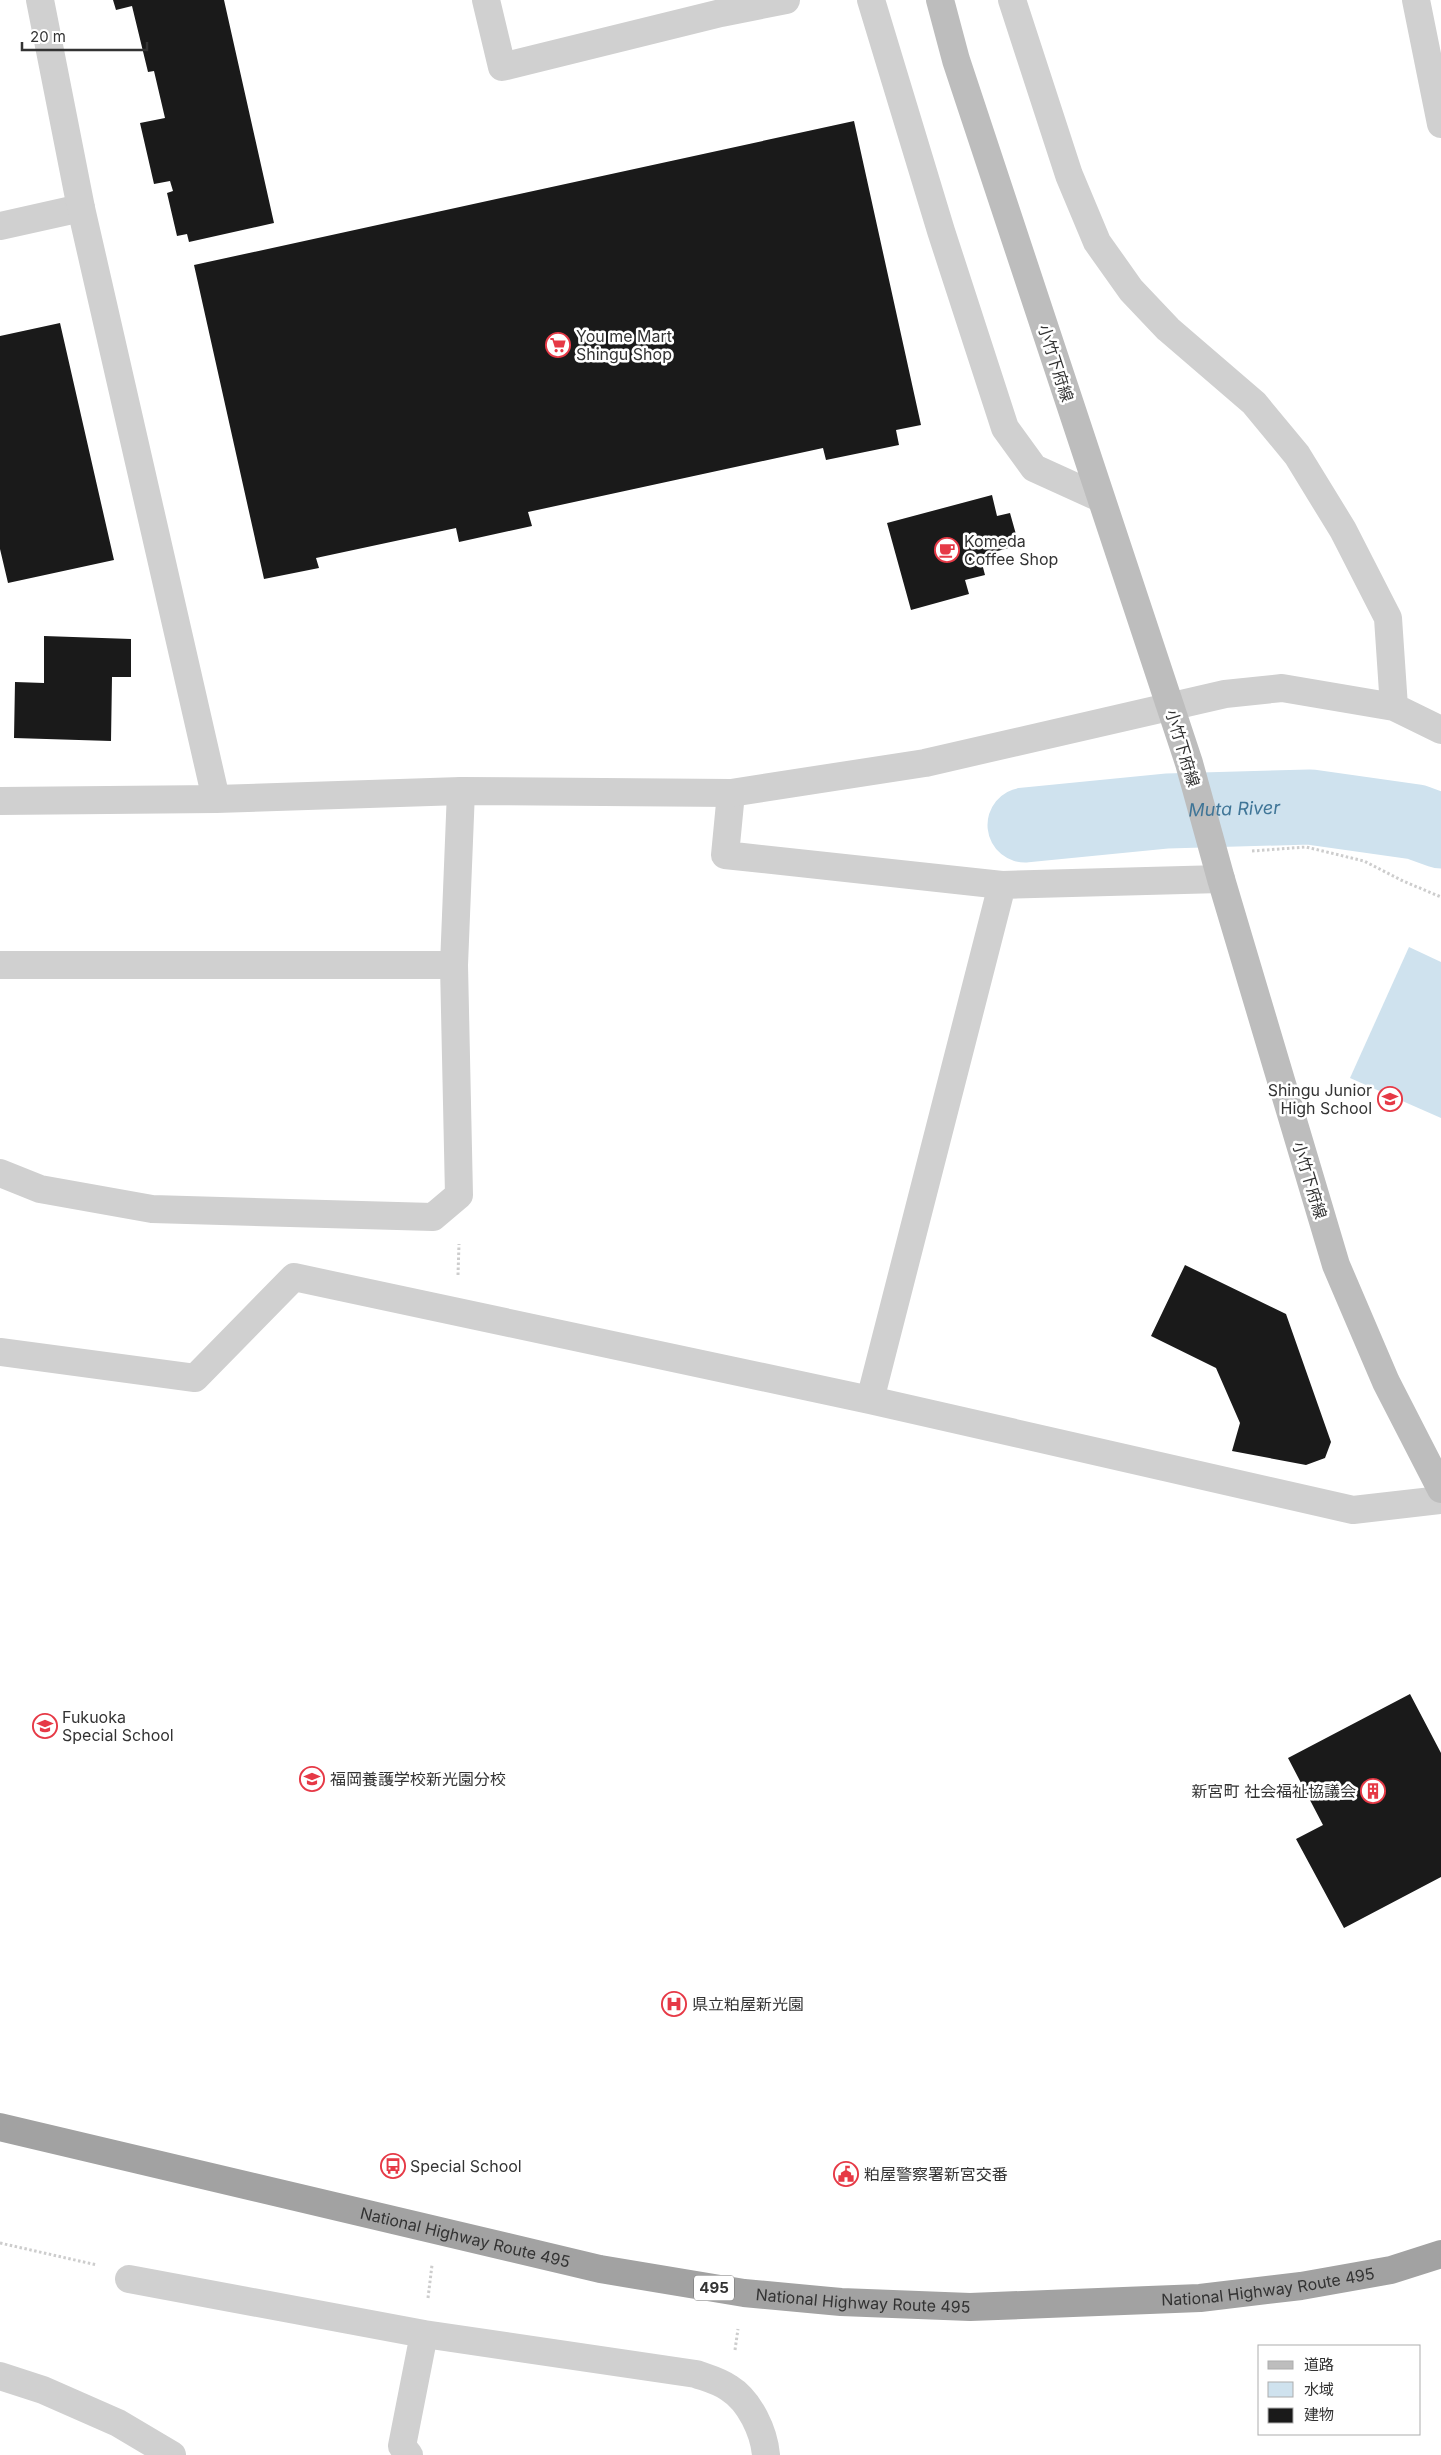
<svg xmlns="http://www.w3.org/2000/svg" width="1441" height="2455" font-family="Inter,'Noto Sans JP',sans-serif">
  <rect width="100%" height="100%" fill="#fff"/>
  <path fill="#cfe2ee" d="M1409,947l32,15v156l-91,-40z"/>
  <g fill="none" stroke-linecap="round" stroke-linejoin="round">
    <path stroke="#cfe2ee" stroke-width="75" id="s1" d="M1025,825l142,-14 143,-4 106,15 25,9"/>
  </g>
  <path fill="#1a1a1a" d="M113,0h111l50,223 -85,19 -2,-8 -10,2 -10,-43 6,-2 -3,-10 -16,3 -14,-61 25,-5 -11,-47 -6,1 -16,-66 -16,4z
    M854,121l67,304 -25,5 3,15 -73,15 -3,-12 -295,64 4,14 -73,16 -3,-14 -140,30 3,10 -55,11 -70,-314z
    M60,323l54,237 -106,23 -8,-34v-213z
    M992,495l5,21 13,-3 9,32 -39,11 5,19 -20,5 4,14 -58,16 -24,-87z
    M44,636l87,3v38h-19l-1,64 -97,-3 1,-56 29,1z
    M1185,1265l101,49 45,128 -6,16 -19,7 -74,-14 8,-28 -24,-55 -65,-32z
    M1410,1694l31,59v124l-97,51 -48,-89 27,-14 -35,-67z"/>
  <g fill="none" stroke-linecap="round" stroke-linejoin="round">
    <path stroke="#cdcdcd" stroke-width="3" stroke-dasharray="2.5 2.5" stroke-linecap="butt" d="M1252,851l54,-4 58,14 39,20 38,16
      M458,1275l1,-31
      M0,2243l97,22
      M428,2298l4,-33
      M735,2350l3,-21"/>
    <path stroke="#d0d0d0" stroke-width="28" d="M486,0l16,67 219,-54 65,-13
      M871,0l70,231 64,197 29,40 66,30
      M1416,0l25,124
      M0,226l81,-18
      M731,793l-6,62 277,30 219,-6
      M0,965h454
      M0,1173l40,16 112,20 281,8 26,-22 -5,-230 7,-174
      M0,1352l195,26 99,-101 576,123 483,110 88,-10
      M870,1400l132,-515
      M129,2279l295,55 272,40c11,4 23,7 33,14 21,13 35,44 37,67
      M0,2376l43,14 75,33 54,32
      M409,2455l-7,-9 22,-112"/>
    <path stroke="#d0d0d0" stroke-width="28" d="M40,0l41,208 135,591
      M1012,0l57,175 28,67 34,48 37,39 86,74 43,52 46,75 45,88 6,89
      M0,801l216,-2 245,-8 270,2 194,-30 300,-69 57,-6 112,19 47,23"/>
    <path stroke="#bdbdbd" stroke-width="28" d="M940,0l16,60 233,703 32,116 115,386 50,117 55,107"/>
    <path stroke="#a2a2a2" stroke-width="28" id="s2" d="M0,2127l600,142 144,24 97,9 129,5 230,-9 101,-12 90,-16 50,-16"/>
  </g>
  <defs>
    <symbol id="supermarket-ring" viewBox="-11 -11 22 22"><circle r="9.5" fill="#fff" stroke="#e63946" stroke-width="1.5"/><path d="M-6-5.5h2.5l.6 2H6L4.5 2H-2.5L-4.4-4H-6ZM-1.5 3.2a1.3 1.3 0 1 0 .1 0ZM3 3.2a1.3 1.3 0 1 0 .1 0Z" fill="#e63946"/></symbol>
    <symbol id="cafe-ring" viewBox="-11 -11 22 22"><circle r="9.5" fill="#fff" stroke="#e63946" stroke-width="1.5"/><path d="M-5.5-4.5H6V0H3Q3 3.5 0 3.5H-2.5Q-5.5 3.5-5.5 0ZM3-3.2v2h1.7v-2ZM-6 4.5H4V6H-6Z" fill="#e63946"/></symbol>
    <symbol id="school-ring" viewBox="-11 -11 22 22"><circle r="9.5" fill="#fff" stroke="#e63946" stroke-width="1.5"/><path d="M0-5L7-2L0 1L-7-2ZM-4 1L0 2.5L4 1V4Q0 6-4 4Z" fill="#e63946"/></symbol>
    <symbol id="building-ring" viewBox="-11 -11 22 22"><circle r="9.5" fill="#fff" stroke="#e63946" stroke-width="1.5"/><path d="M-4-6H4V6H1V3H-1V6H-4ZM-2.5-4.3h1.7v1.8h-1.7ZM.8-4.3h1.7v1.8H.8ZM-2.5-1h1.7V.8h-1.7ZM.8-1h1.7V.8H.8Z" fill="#e63946"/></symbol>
    <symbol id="hospital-ring" viewBox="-11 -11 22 22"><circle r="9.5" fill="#fff" stroke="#e63946" stroke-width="1.5"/><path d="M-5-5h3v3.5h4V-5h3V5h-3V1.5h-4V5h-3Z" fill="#e63946"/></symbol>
    <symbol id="bus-ring" viewBox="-11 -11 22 22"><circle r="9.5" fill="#fff" stroke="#e63946" stroke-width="1.5"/><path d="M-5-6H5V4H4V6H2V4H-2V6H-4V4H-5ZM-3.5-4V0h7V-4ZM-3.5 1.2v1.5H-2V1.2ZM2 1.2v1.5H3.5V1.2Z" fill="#e63946"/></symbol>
    <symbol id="civic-ring" viewBox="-11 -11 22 22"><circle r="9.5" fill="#fff" stroke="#e63946" stroke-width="1.5"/><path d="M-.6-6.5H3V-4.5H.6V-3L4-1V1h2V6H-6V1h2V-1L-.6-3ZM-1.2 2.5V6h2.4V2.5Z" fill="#e63946"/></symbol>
  </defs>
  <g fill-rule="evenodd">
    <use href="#supermarket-ring" x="544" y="331" width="28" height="28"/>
    <use href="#cafe-ring" x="933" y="536" width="28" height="28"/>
    <use href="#school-ring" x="1376" y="1085" width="28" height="28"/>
    <use href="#school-ring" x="31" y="1712" width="28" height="28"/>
    <use href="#school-ring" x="298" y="1765" width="28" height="28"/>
    <use href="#building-ring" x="1359" y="1777" width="28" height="28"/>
    <use href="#hospital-ring" x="660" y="1990" width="28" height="28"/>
    <use href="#bus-ring" x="379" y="2152" width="28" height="28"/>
    <use href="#civic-ring" x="832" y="2160" width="28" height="28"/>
  </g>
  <g text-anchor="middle" stroke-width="5" stroke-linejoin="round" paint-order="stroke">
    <rect fill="#fff" stroke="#707070" stroke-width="1" x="694" y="2275.5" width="40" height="25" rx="4"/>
    <g font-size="15" font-weight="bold" fill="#333">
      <text x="714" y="2293">495</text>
    </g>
    <g font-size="16" fill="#333" stroke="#fff" text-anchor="start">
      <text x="576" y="342">You me Mart<tspan x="576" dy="18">Shingu Shop</tspan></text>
      <text x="964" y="547">Komeda<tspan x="964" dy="18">Coffee Shop</tspan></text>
      <text x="1372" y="1096" text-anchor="end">Shingu Junior<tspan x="1372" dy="18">High School</tspan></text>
      <text x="62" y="1723">Fukuoka<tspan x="62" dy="18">Special School</tspan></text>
      <text x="330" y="1785">福岡養護学校新光園分校</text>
      <text x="1356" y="1797" text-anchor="end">新宮町 社会福祉協議会</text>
      <text x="692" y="2010">県立粕屋新光園</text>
      <text x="410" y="2172">Special School</text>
      <text x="864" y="2180">粕屋警察署新宮交番</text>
    </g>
    <g font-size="16" fill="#333" stroke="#fff">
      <text transform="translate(1056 363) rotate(72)" y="6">小竹下府線</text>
      <text transform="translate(1183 748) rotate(73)" y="6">小竹下府線</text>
      <text transform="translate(1310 1180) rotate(73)" y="6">小竹下府線</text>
      <text dy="6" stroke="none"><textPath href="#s2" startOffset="478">National Highway Route 495</textPath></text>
      <text dy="6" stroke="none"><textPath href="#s2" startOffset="1288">National Highway Route 495</textPath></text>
      <text dy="6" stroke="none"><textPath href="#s2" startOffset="882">National Highway Route 495</textPath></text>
    </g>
    <g font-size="18" font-style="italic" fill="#3f7597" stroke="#fff">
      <text dy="6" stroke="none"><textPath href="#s1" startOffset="210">Muta River</textPath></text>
    </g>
  </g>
  <rect x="1258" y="2345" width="162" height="90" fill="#ffffff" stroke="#adadad"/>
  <rect x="1268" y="2361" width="25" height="8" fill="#bdbdbd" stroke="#adadad"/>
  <text x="1304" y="2370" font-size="15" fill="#333333">道路</text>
  <rect x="1268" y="2382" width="25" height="15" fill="#cfe2ee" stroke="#adadad"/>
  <text x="1304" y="2395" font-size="15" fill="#333333">水域</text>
  <rect x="1268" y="2408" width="25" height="15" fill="#1a1a1a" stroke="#adadad"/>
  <text x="1304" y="2420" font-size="15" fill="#333333">建物</text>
  <path d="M22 42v8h125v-8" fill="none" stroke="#333333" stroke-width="2.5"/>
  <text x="30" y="42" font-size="15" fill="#333333" stroke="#ffffff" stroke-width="4" paint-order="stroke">20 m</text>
</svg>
